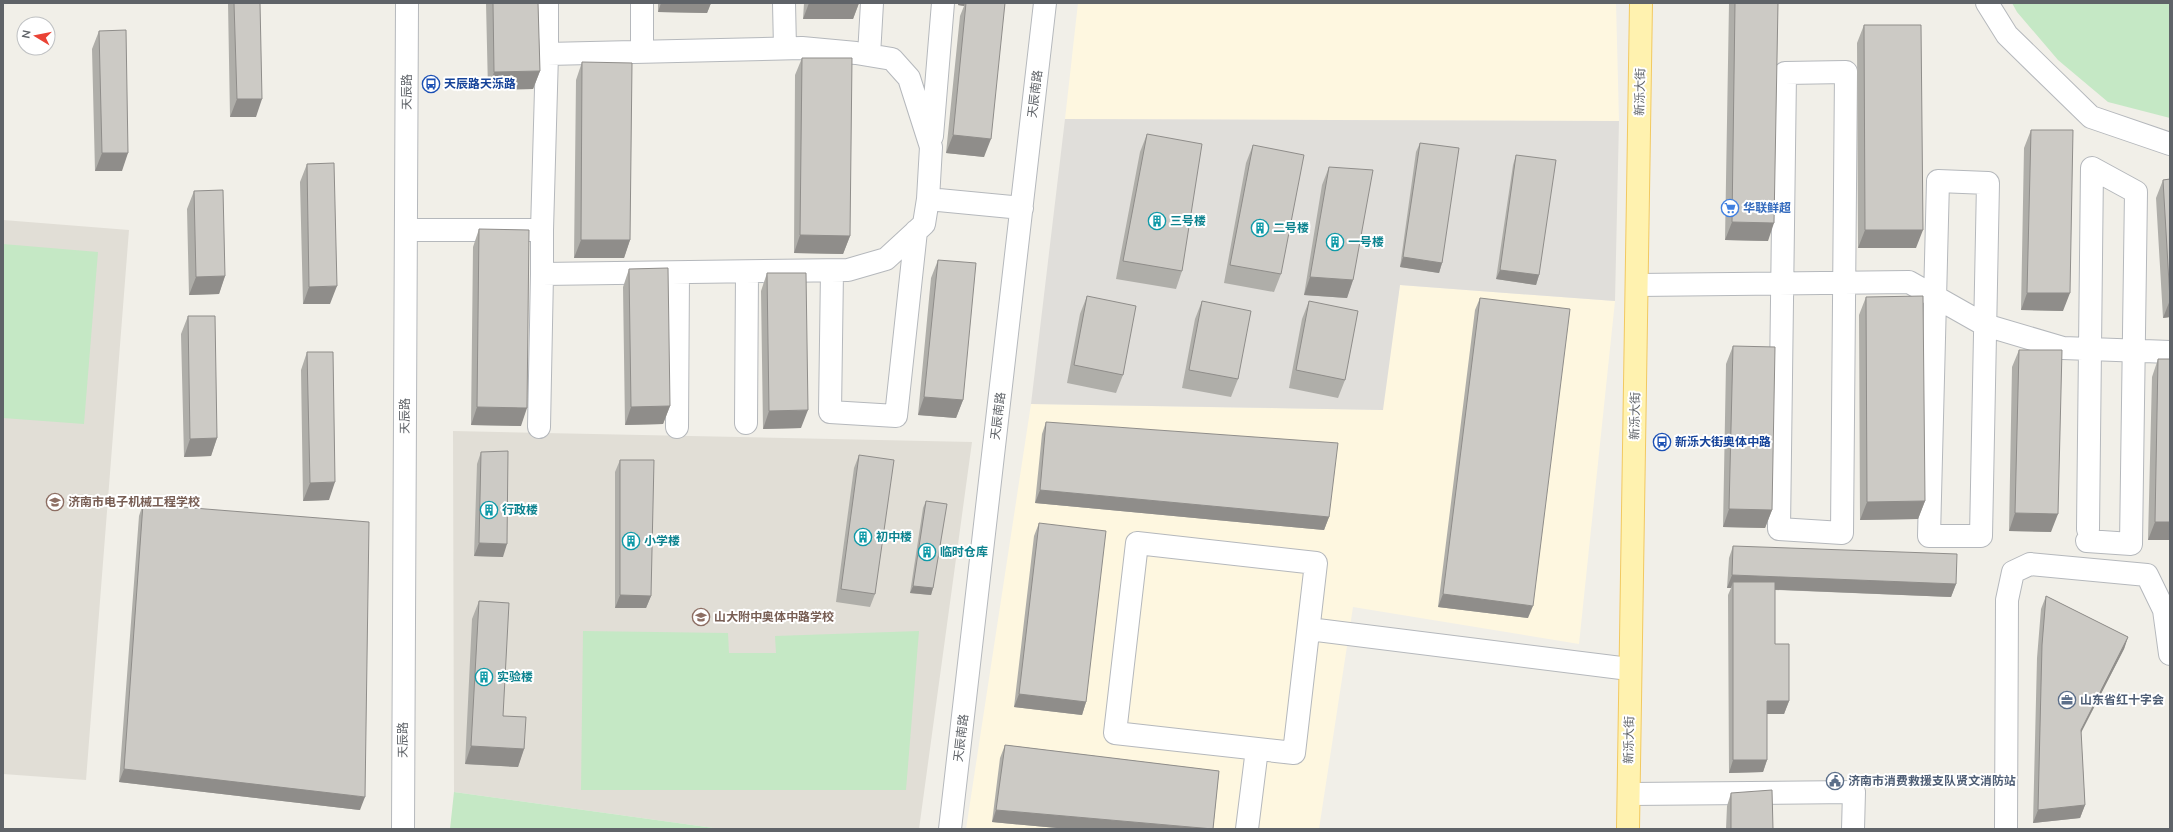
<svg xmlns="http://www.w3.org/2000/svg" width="2173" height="832" font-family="Mulish,'Noto Sans SC',sans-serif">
  <rect width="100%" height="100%" fill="#f1efe8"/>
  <path fill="#fef7e0" d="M1078,3h538l3,118 -554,-2z
    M1400,285l215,16 -36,343 -226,-37 -34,222h-353l65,-425 350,6z"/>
  <path fill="#e0deda" d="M1065,119l554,2 -4,180 -215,-16 -17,125 -352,-6z"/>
  <path fill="#e1ded6" d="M3,220l126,10 -43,550 -83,-6z
    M453,431l519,11 -53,387h-198l-267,-37z"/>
  <path fill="#c5e8c5" d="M2012,3h158v115l-62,-16 -50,-42 -41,-48z
    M3,244l95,8 -14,172 -81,-6z
    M583,631l145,2 1,20h47l-1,-17 144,-5 -13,159h-325z
    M454,792l267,37h-271z"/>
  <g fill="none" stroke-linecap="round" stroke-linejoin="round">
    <defs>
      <path id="minor" d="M547,3v51
        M784,3l1,45
        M1987,3l20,32 84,82 79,27
        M642,52v-49
        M869,55l3,-52
        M1846,72l-4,461 -63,-4 6,-456z
        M932,136l11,-133
        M1938,181l50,2 -7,353h-52z
        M928,199l94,9
        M406,230h136v44l306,-4 38,-11 38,-35 4,-25 3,-52 -22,-69 -17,-19 -36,-6 -54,-5 -255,6 -5,176
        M832,271l-2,141 66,4 20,-185
        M1637,285l272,-3 76,43 78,23 107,4
        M746,423l1,-151
        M539,427l3,-153
        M677,427l1,-154
        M2087,541l44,3 5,-352 -44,-24 -4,361
        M1137,543l179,20 -22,190 -179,-20z
        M1309,629l320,40
        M1629,794l225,-2 -1,37
        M403,829l4,-826
        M950,829l95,-826
        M1247,829l10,-80
        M2006,829l1,-229 6,-28 17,-8 117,11 17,35 6,44"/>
      <path id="major" d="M1628,829l13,-826"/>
    </defs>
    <use href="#minor" stroke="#b5b8bc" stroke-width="24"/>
    <use href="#major" stroke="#f2c960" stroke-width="24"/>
    <use href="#minor" stroke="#fff" stroke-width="22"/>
    <use href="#major" stroke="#fff2af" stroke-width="22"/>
  </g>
  <path fill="#afaea9" d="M228,3h32l-4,114h-26z
    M486,3h52l2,68 -7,18 -45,1z
    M658,3h53l-4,10 -49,-1z
    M804,3h55l-6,16h-50z
    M958,3h47l-21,154 -38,-4 14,-137 4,-10 -6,-1z
    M1729,3h49l-10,238 -43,-1z
    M1864,25l52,223h-58l-1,-205z
    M99,31l23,140h-27l-3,-122z
    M802,58l48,178 -7,18 -49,-1 1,-178z
    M582,62l48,178 -6,18h-50l2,-178z
    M2031,130l32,181 -42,-1 3,-162z
    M1147,134l35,137 -6,18 -60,-10 24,-127z
    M1420,143l22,120 -3,10 -39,-6 16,-115z
    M1253,145l28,129 -7,18 -50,-9 22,-120z
    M1516,155l23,120 -3,10 -40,-6 17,-114z
    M307,164l23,140h-27l-3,-122z
    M1329,167l24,113 -6,18 -43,-3 18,-110z
    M2170,179v138l-7,1 -7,-120 7,-18z
    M194,191l31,85 -6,18 -30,1 -2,-86z
    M479,229l42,197 -50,-1 2,-178z
    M938,260l25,140 -7,18 -38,-3 13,-137z
    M629,269l41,137 -7,18 -38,1 -2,-138z
    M767,273l34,155 -38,1 -2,-138z
    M1087,296l36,79 -7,18 -49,-10 13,-69z
    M1866,297l59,204 -7,18 -58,1 -1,-205z
    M1480,298l48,320 -90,-11 37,-297z
    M1202,301l36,78 -7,18 -49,-9 13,-69z
    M1309,301l36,79 -7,18 -49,-10 13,-69z
    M188,316l29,122 -6,18 -27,1 -3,-123z
    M1733,346l39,164 -7,18 -42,-1 3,-163z
    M2019,350l32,182 -42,-1 3,-164z
    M307,352l22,148 -26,1 -2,-131z
    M2158,359l12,181h-22l4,-163z
    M1046,422l283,95 -5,13 -289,-27 7,-69z
    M481,452l22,105 -29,-1 3,-92z
    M859,455l16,139 -5,13 -34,-5 18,-134z
    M620,460l31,136 -5,12h-31v-136z
    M926,501l7,87 -2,7 -21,-2 13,-85z
    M143,504l217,306 -241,-28 20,-266z
    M1039,523l47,179 -4,13 -68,-8 20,-171z
    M1733,546l223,38 -5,13 -176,-7v54l14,57 -5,13h-17v46l-4,12 -34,1 -1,-178 3,-7h-4l2,-30z
    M2046,596l82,41 -4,12 -43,84 4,72 -5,13 -47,5 4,-165 4,-49z
    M479,601l24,115 21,33 -6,18 -53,-3 7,-145z
    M1005,745l214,26 -6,58h-145l-76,-7 8,-64z
    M1731,793l42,36h-47l1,-23z"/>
  <path fill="#8f8d8a" d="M661,3h50l-4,10 -49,-1z
    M809,3h50l-6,16h-50z
    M959,3h6l-1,3 -6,-1z
    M540,71l-7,18 -45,1 6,-18z
    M237,99h25l-6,18h-26z
    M953,135l38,4 -7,18 -38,-4z
    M102,153h26l-6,18h-27z
    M1732,222l42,1 -6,18 -43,-1z
    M1865,230h58l-7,18h-58z
    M800,235l50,1 -7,18 -49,-1z
    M581,240h49l-6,18h-50z
    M1403,257l39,6 -3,10 -39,-6z
    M1500,270l39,5 -3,10 -40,-6z
    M225,276l-6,18 -30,1 7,-18z
    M1310,277l43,3 -6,18 -43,-3z
    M337,286l-7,18h-27l6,-17z
    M2027,293h43l-7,18 -42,-1z
    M2170,300v17l-7,1z
    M924,397l39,3 -7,18 -38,-3z
    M670,406l-7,18 -38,1 6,-18z
    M477,407l50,1 -6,18 -50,-1z
    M808,410l-7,18 -38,1 6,-18z
    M217,438l-6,18 -27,1 6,-18z
    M335,482l-6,18 -26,1 7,-18z
    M1040,490l289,27 -5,13 -289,-27z
    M1925,501l-7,18 -58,1 7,-18z
    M1729,509l43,1 -7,18 -42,-1z
    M2015,513l43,1 -7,18 -42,-1z
    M2155,522h15v18h-22z
    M479,543l28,1 -4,13 -29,-1z
    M1732,575l224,9 -5,13 -218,-9v-6l-2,6h-4z
    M913,586l20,2 -2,7 -21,-2z
    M1443,594l90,12 -5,12 -90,-11z
    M620,595l31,1 -5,12h-31z
    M2128,637l-4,12 -48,93 5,-12z
    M1019,694l67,8 -4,13 -68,-8z
    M1767,701h22l-5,13h-21z
    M471,746l53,3 -6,18 -53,-3z
    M1733,760h34l-4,12 -34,1z
    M124,769l241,28 -5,13 -241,-28z
    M2085,805l-5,13 -47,5 5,-13z
    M996,810l217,19h-145l-76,-7z"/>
  <path fill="#cccac5" stroke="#8f8d8a" d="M234,3h26l2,96h-25z
    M493,3h45l2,68 -46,1z
    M966,3h39l-14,136 -38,-4z
    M1735,3h43l-4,220 -42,-1z
    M1864,25h57l2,205h-58z
    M126,30l2,123h-26l-3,-122z
    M802,58h50l-2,178 -50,-1z
    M582,62l50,1 -2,177h-49z
    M2031,130h42l-3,163h-43z
    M1147,134l55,10 -20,127 -59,-10z
    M1420,143l39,5 -17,115 -39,-6z
    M1253,145l51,10 -23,119 -51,-9z
    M1516,155l40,5 -17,115 -39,-5z
    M334,163l3,123 -28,1 -2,-123z
    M1329,167l44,3 -20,110 -43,-3z
    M2170,179v121l-7,-120z
    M223,190l2,86 -29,1 -2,-86z
    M479,229l50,1 -2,178 -50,-1z
    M938,260l38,3 -13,137 -39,-3z
    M668,268l2,138 -39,1 -2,-138z
    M767,273h39l2,137 -39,1z
    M1087,296l49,10 -13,69 -49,-10z
    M1923,296l2,205 -58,1 -1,-205z
    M1480,298l90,11 -37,297 -90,-12z
    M1202,301l49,10 -13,68 -49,-9z
    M1309,301l49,10 -13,69 -49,-10z
    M188,316h27l2,122 -27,1z
    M1733,346l42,1 -3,163 -43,-1z
    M2019,350h43l-4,164 -43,-1z
    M307,352h26l2,130 -25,1z
    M2158,359h12v163h-15z
    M1046,422l292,21 -9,74 -289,-27z
    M508,451l-1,93 -28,-1 2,-91z
    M859,455l35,5 -19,134 -34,-5z
    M620,460h34l-3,136 -31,-1z
    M926,501l21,3 -14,84 -20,-2z
    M143,504l226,18 -4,275 -241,-28z
    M1039,523l67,8 -20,171 -67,-8z
    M1733,546l224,8 -1,30 -224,-9z
    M1733,582h42v62h14v57h-22v59h-34z
    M2046,596l82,41 -47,93 4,75 -47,5 4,-165z
    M479,601l30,2 -6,113 23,1 -2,32 -53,-3z
    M1005,745l214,26 -6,58 -217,-19z
    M1772,790l1,39h-42v-36z"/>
  <defs>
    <symbol id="bus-ring" viewBox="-11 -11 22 22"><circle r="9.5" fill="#fff" stroke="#1a4fb4" stroke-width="1.5"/><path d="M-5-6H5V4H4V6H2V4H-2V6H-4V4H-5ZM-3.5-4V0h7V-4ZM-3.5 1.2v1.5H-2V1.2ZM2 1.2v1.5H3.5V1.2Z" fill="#1a4fb4"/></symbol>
    <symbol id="supermarket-ring" viewBox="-11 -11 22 22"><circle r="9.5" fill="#fff" stroke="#3f7fe0" stroke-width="1.5"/><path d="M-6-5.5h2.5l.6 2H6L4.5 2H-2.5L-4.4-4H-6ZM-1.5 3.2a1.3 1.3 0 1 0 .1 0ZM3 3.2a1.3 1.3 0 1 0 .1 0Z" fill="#3f7fe0"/></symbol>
    <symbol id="building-ring" viewBox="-11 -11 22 22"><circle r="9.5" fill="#fff" stroke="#0f9aa8" stroke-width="1.5"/><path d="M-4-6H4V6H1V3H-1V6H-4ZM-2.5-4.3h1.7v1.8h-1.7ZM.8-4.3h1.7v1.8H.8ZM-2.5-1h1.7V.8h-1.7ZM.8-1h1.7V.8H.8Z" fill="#0f9aa8"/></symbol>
    <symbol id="school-ring" viewBox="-11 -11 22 22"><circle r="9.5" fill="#fff" stroke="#8d6e63" stroke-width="1.5"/><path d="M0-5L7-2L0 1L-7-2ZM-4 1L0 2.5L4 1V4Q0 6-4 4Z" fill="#8d6e63"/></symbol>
    <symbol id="office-ring" viewBox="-11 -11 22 22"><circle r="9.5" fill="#fff" stroke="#5c6f8a" stroke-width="1.5"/><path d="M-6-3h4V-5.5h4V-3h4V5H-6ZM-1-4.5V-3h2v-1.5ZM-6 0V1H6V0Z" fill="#5c6f8a"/></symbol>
    <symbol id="civic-ring" viewBox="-11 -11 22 22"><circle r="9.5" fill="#fff" stroke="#5c6f8a" stroke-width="1.5"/><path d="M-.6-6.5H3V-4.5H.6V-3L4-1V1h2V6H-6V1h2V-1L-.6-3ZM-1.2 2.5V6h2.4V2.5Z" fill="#5c6f8a"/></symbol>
  </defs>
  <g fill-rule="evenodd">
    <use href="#bus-ring" x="421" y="74" width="20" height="20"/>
    <use href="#supermarket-ring" x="1720" y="198" width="20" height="20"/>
    <use href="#building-ring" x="1147" y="211" width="20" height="20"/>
    <use href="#building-ring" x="1250" y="218" width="20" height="20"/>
    <use href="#building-ring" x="1325" y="232" width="20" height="20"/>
    <use href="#bus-ring" x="1652" y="432" width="20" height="20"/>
    <use href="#school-ring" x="45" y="492" width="20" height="20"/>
    <use href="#building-ring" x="479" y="500" width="20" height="20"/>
    <use href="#building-ring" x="853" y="527" width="20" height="20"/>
    <use href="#building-ring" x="621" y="531" width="20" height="20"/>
    <use href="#building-ring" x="917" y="542" width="20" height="20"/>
    <use href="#school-ring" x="691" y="607" width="20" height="20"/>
    <use href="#building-ring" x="474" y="667" width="20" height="20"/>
    <use href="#office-ring" x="2057" y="690" width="20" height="20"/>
    <use href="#civic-ring" x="1825" y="771" width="20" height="20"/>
  </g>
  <g text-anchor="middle" stroke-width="4" stroke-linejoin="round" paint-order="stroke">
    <g font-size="12" font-weight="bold" fill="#164399" stroke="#fff" text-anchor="start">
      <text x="444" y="88">天辰路天泺路</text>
      <text x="1675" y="446">新泺大街奥体中路</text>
    </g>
    <g font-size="12" fill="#5f6368" stroke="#fff">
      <text transform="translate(407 92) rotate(-90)" y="4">天辰路</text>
      <text transform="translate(1640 92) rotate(-89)" y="4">新泺大街</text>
      <text transform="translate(1035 94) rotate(-83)" y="4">天辰南路</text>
      <text transform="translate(405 416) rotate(-90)" y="4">天辰路</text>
      <text transform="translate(998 416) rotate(-83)" y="4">天辰南路</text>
      <text transform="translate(1635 416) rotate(-89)" y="4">新泺大街</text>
      <text transform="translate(961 738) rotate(-83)" y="4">天辰南路</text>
      <text transform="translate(403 740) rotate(-90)" y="4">天辰路</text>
      <text transform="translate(1629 740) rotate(-89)" y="4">新泺大街</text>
    </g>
    <g font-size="12" font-weight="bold" fill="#366cbe" stroke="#fff" text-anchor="start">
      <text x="1743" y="212">华联鲜超</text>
    </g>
    <g font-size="12" font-weight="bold" fill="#0d838f" stroke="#fff" text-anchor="start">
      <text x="1170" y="225">三号楼</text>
      <text x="1273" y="232">二号楼</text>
      <text x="1348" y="246">一号楼</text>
      <text x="502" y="514">行政楼</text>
      <text x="876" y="541">初中楼</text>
      <text x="644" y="545">小学楼</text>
      <text x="940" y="556">临时仓库</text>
      <text x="497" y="681">实验楼</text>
    </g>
    <g font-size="12" font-weight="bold" fill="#785e54" stroke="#fff" text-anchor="start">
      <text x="68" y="506">济南市电子机械工程学校</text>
      <text x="714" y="621">山大附中奥体中路学校</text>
    </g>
    <g font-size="12" font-weight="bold" fill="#4e5e75" stroke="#fff" text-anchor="start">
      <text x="2080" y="704">山东省红十字会</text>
      <text x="1848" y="785">济南市消费救援支队贤文消防站</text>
    </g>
  </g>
  <rect width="2173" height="832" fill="none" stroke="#5f6368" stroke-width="8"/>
  <g transform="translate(36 36) rotate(280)"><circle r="19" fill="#ffffff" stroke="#bfc1c3"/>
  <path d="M0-3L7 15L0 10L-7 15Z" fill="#ea4335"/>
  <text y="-6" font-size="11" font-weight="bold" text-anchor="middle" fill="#5f6368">N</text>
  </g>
</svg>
